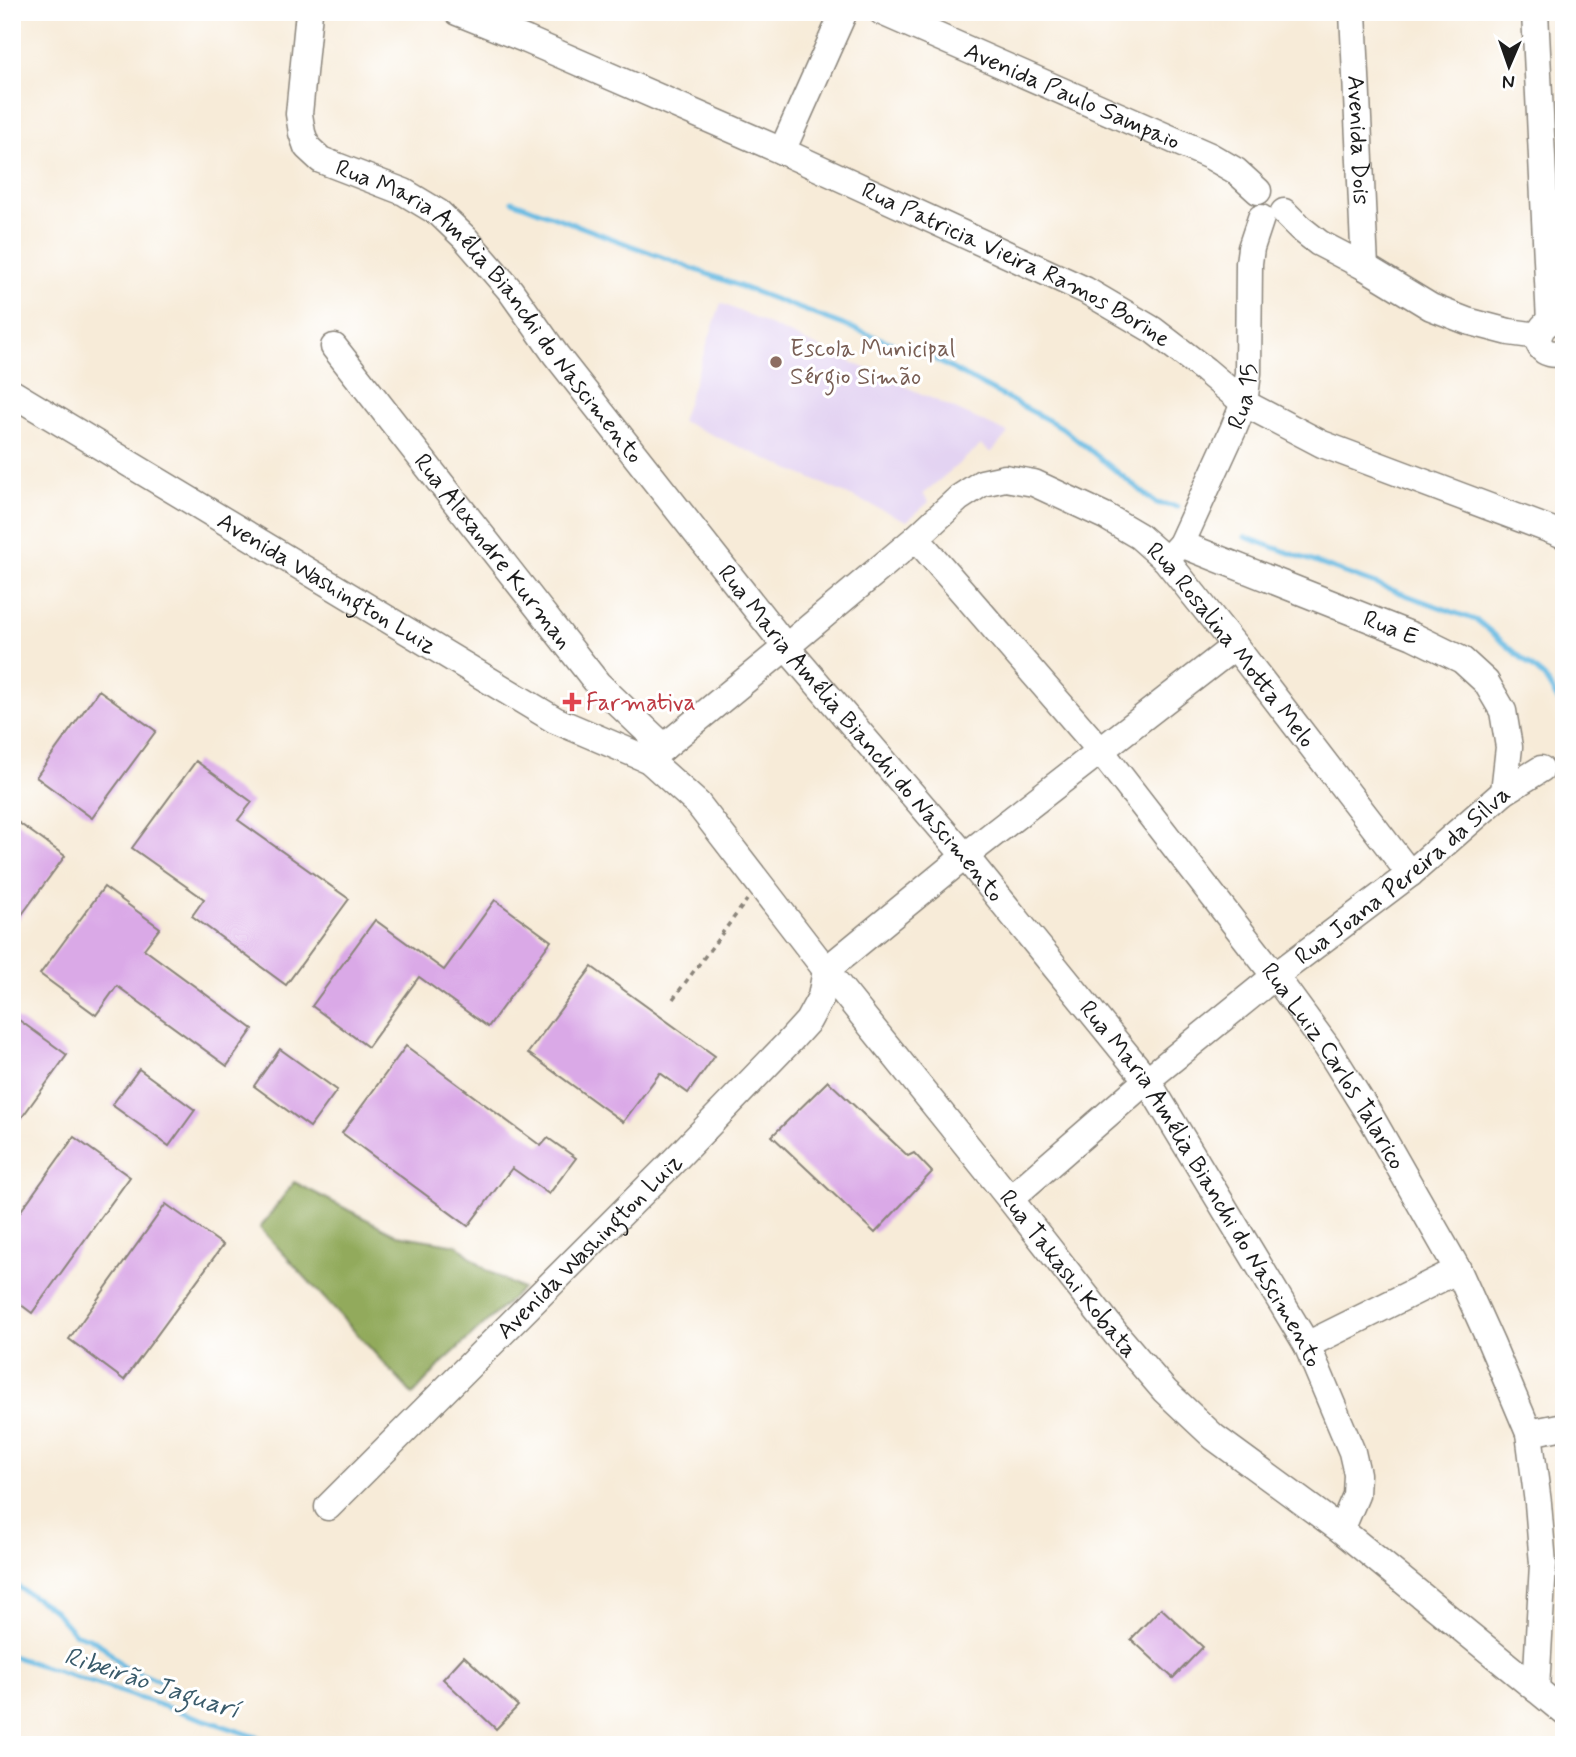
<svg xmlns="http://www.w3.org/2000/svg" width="1576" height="1757" font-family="Mynerve,sans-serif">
  <rect width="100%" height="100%" fill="#fff"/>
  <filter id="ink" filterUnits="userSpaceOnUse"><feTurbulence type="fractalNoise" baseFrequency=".0143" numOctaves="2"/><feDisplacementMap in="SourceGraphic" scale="14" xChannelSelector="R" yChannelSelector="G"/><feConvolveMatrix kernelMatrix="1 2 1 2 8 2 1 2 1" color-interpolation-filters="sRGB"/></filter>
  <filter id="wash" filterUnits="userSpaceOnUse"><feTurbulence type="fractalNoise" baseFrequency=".00686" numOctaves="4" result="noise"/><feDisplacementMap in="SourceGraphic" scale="28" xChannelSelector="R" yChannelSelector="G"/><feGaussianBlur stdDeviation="1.57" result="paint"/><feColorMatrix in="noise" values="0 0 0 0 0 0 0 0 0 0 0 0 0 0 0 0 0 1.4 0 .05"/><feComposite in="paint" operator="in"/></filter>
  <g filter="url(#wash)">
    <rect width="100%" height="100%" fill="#f7ebd8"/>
    <path fill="#e3d3f2" d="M721,303l287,130 -17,20 -10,-8 -58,49 6,8 -22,19 -226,-100z"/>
    <path fill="#92aa5b" stroke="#57633c" stroke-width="2" d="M294,1182l103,53 60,10 29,25 36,19 -79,73 -30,33 -153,-167z"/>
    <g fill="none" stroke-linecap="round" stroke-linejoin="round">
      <path stroke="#66bae2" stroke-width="5" d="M512,201l420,157 129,69 95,76 22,4
        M1245,537l233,84 66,56 20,33
        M12,1583l42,27 20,23 15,5 15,9 20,20 36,14
        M12,1656l269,89"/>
    </g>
    <g id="blocks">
      <path fill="#daa9e7" d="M99,690l57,41 -64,87 -56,-41z
        M196,761l56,41 -14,18 111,79 -63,86 -94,-69 12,-17 -72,-51z
        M12,818l53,38 -53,72z
        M104,887l56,41 -16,21 109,80 -26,37 -110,-80 -21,29 -56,-41z
        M495,900l56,41 -63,86 -69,-50 -51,70 -56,-41 63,-86 69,50z
        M592,967l123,89 -27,37 -28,-20 -37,49 -95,-69z
        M12,1015l55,40 -55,76z
        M406,1046l135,100 7,-8 28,20 -27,36 -37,-26 -44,58 -126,-93z
        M280,1049l57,41 -27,37 -56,-41z
        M139,1069l56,41 -26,36 -57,-41z
        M828,1081l80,75 6,-3 18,19 -57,61 -103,-97z
        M74,1137l56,40 -98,136 -20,-15v-75z
        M166,1204l57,41 -99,135 -55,-41z
        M1161,1608l42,39 -30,31 -42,-39z
        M464,1656l54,50 -22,23 -53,-50z"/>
    </g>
  </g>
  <g filter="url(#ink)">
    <use href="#blocks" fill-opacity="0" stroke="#8a847a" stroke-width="2"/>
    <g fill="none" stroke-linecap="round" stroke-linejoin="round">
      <defs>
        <g id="minor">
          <path id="s1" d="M309,12l-10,102 3,19 5,14 14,13 83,32 35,21 26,25 45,52 46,65 230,292 179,209 182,224 160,265 45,107 5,22 -1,21 -15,35"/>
          <path id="s2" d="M457,12l70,28 255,111 303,139 68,40 52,40 39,33 78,41 242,91"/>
          <path id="s3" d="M882,12l328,144 26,15 22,20"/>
          <path id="s4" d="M1353,12l12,255"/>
          <path d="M1535,12l15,310"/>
          <path d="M782,151l62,-139"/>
          <path d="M1284,212l16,16 19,15 46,24 66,40 36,14 42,11 29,4"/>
          <path d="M1546,324c-17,16 -3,36 18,28"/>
          <path id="s5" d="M334,347l264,337 66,63"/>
          <path id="s6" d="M12,393l543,327 94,40 49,44 128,166 184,229 106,135 49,57 49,46 127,93 223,182"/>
          <path id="s7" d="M916,538l184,212 175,226 52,71 45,72 86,151 33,73 38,90 9,70 5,61 -7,125"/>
          <path id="s8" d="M1181,544l232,92 49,24 24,22 17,29 6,36 -5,45"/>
          <path id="s9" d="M1170,556l11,-12 52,-114 11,-27 4,-30 1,-110 2,-15 10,-30"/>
          <path id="s10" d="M649,760l15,-13 122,-100 130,-109 43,-40 23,-15 23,-5 29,5 71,33 34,20 27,24 69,86 175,228"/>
          <path id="s11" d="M1010,1199l137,-119 128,-104 135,-102 94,-82 37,-23"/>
          <path d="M1307,1345l151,-75"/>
          <path d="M1529,1433l35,-7"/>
          <path id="s12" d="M328,1507l341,-341 119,-123 20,-22 13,-24 5,-27 139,-114 270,-210"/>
        </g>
      </defs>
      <use href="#minor" stroke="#8a847a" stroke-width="29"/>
      <path stroke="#8a847a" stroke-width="3.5" stroke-dasharray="5 5" stroke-linecap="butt" d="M673,999l74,-99"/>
      <use href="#minor" stroke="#fff" stroke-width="26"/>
    </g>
  </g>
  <circle fill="#8d6e63" stroke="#fff" stroke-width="2.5" cx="776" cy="362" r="7"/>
  <path fill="#e0444e" stroke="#fff" stroke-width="2.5" d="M568.5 691.5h7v7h7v7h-7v7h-7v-7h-7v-7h7z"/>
  <g text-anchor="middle" stroke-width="6" stroke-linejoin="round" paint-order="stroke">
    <g font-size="24" fill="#1c1c1c" stroke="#fff">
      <text dy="8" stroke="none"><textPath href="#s3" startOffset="208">Avenida Paulo Sampaio</textPath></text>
      <text dy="8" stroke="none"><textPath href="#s4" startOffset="128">Avenida Dois</textPath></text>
      <text dy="8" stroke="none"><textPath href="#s2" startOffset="614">Rua Patricia Vieira Ramos Borine</textPath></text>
      <text dy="8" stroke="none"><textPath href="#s1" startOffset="388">Rua Maria Amélia Bianchi do Nascimento</textPath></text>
      <text dy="8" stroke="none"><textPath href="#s9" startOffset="177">Rua 15</textPath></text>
      <text dy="8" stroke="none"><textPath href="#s5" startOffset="259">Rua Alexandre Kurman</textPath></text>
      <text dy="8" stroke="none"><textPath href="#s6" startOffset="368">Avenida Washington Luiz</textPath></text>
      <text dy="8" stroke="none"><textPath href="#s8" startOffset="226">Rua E</textPath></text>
      <text dy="8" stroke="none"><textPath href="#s10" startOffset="747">Rua Rosalina Motta Melo</textPath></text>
      <text dy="8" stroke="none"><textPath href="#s1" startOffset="956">Rua Maria Amélia Bianchi do Nascimento</textPath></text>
      <text dy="8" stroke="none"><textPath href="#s11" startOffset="509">Rua Joana Pereira da Silva</textPath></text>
      <text dy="8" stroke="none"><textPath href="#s7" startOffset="674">Rua Luiz Carlos Talarico</textPath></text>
      <text dy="8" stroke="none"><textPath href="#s1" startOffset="1522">Rua Maria Amélia Bianchi do Nascimento</textPath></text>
      <text dy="8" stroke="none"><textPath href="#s12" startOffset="369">Avenida Washington Luiz</textPath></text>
      <text dy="8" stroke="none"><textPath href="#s6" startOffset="1400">Rua Takashi Kobata</textPath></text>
    </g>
    <g font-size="24" fill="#785e54" stroke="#fff" text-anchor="start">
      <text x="790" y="356">Escola Municipal<tspan x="790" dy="28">Sérgio Simão</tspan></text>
    </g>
    <g font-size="24" fill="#be3a42" stroke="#fff" text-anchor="start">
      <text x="586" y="710">Farmativa</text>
    </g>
    <g font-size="26" font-style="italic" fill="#3a5b6b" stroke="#fff">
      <text transform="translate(152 1682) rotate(18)" y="9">Ribeirão Jaguarí</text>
    </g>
  </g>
  <rect width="1576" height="1757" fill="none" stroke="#fff" stroke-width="42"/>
  <g transform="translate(1509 66) rotate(182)" stroke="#ffffff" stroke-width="5" paint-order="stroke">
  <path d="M0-5L12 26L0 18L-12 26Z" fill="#1c1c1c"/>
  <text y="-10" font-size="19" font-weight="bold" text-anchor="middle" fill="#1c1c1c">N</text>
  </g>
</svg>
